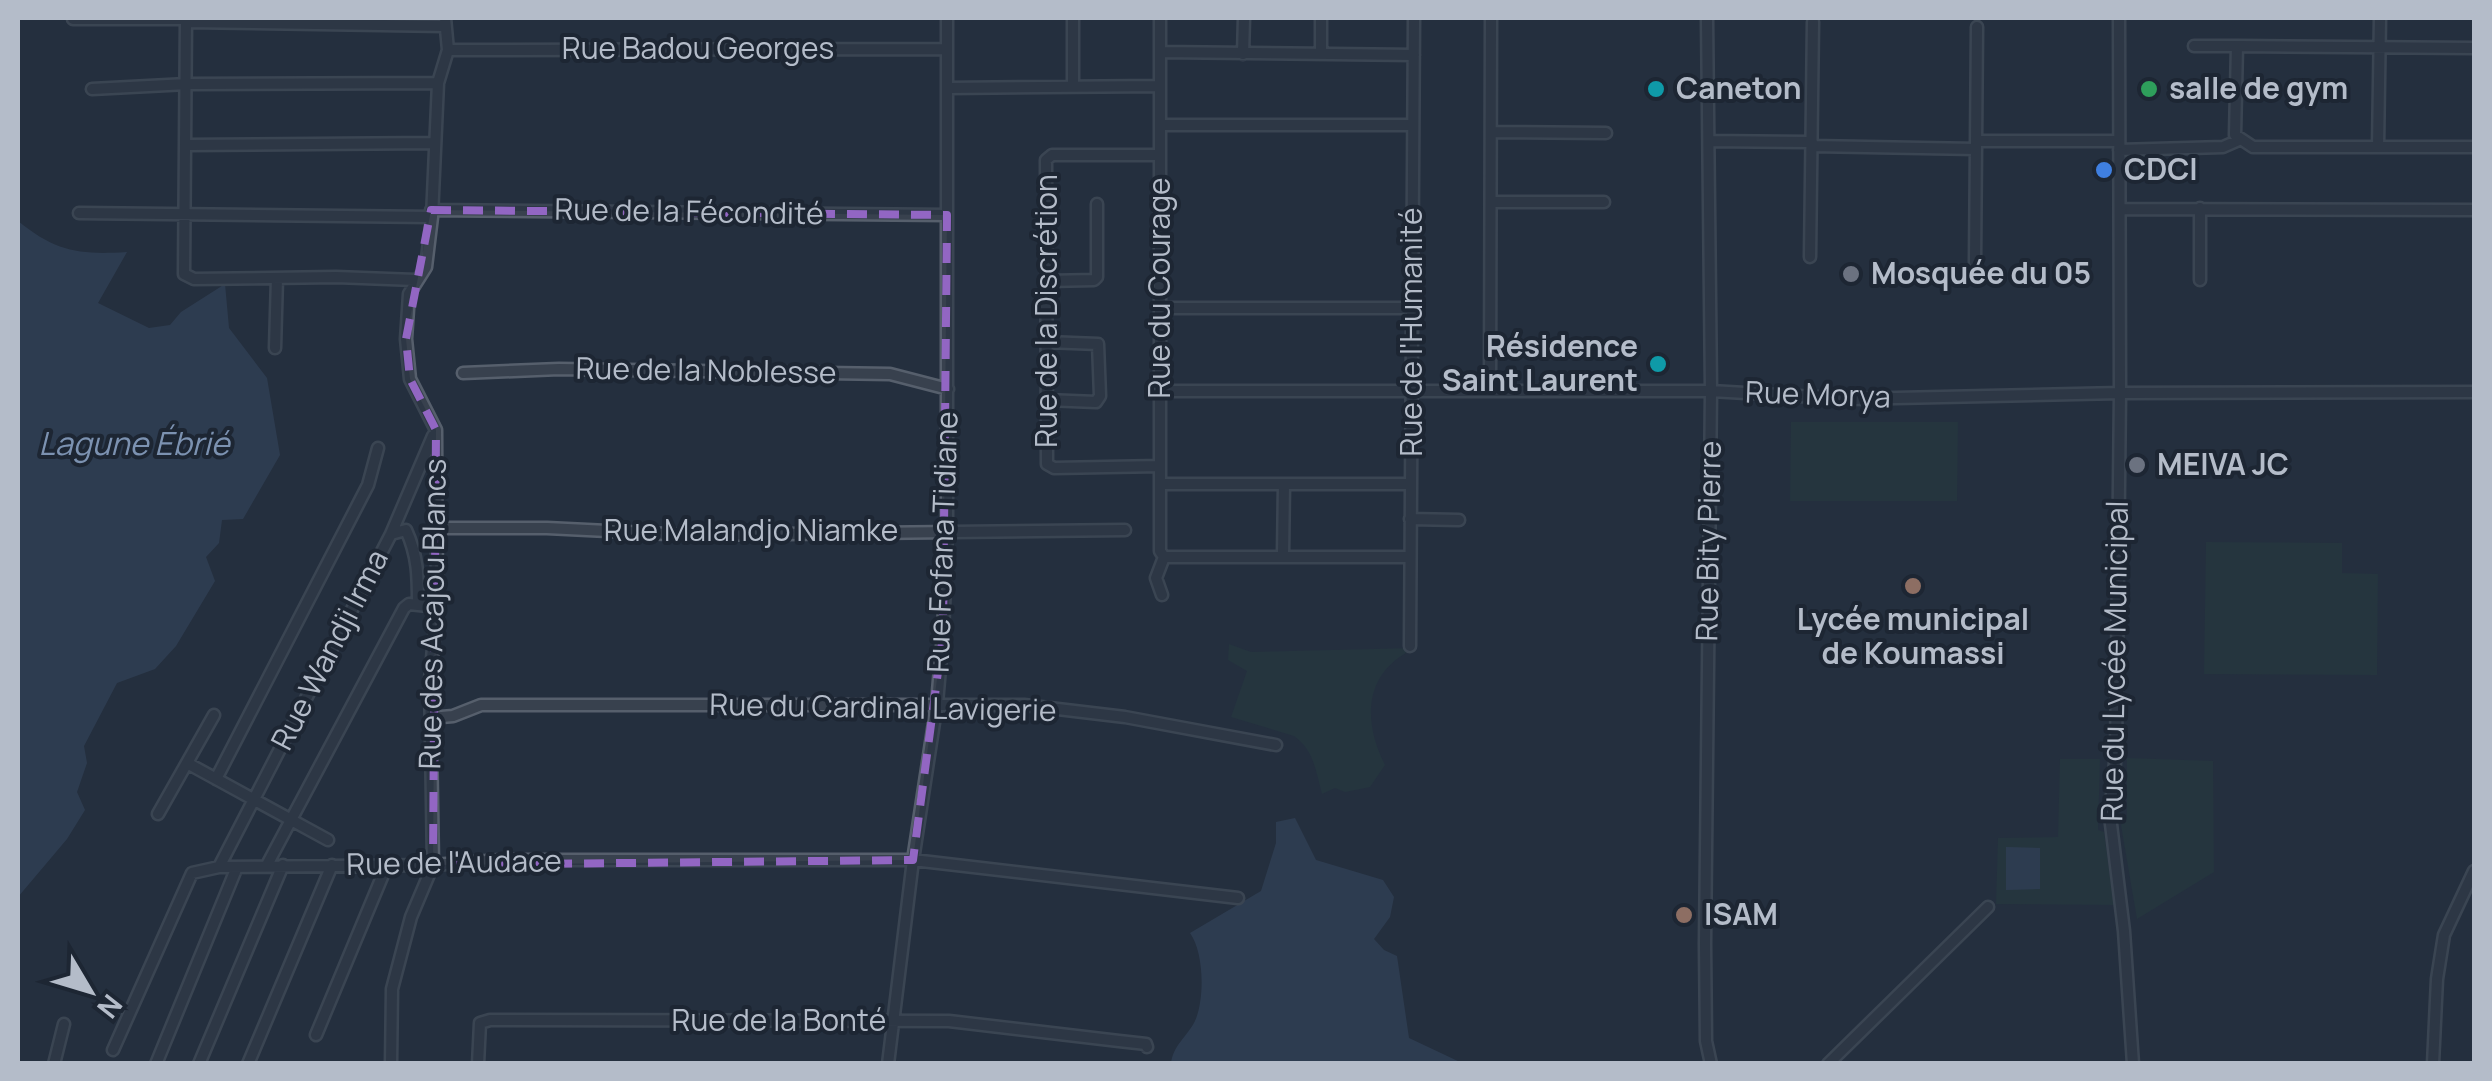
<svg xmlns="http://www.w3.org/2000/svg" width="2492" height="1081" font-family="Manrope,sans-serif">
  <rect width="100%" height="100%" fill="#242f3e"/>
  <path fill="#263c3f" d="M1791,422h167l-1,79h-167z
    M2206,542l136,1v30l36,1 -1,101 -173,-1z
    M1229,644l22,8 164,-4c-51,24 -53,71 -30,117l-15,22 -25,5 -10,-4 -13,6c-6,-22 -8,-44 -28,-58l-63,-19 16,-46 -19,-11z
    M2127,758l86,3 1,111 -77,47 -16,-94 6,-7z
    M2060,759h40l-2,71 6,2 10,73 -118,-1 2,-66 60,-1z"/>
  <path fill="#394c67" d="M18,221c38,31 62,34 109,31l-29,51 51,25 21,-3 11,-13 44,-28 4,44 38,50 13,77 -37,64 -21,1 -3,23 -13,14 9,24 -39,65 -21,23 -38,14 -33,63 3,17 -10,29 8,18 -18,29 -49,58z
    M1295,818l21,42 67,20 11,17 -4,20 -16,22 10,11 13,6 12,82 53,25 -291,1c2,-19 16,-27 24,-43 10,-22 9,-69 -5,-88l71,-42 15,-48v-21z
    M2006,847l34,1v41l-34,1z"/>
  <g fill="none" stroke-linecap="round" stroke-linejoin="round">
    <defs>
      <path id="street" d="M186,18l-2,256 10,5 142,-2 79,3
        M1073,18v68
        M1160,18v533l4,6
        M1707,18l4,373 -6,553 1,97 5,23
        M2119,18l1,375 -4,359 -6,64 14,115 9,133
        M73,19h113
        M186,22l259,4
        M2194,46h43
        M2474,48l-237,-2 -2,89 18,12h221
        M448,50l499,-1
        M1160,52l254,3
        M1243,54l1,-36
        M1321,54v-36
        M948,88l212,-2
        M92,89l95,-5 251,-1
        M1161,125h252
        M1492,132l114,1
        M1709,141l103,1
        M1976,141h143
        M187,145l247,-2
        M1812,146l164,3
        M2378,147l2,-129
        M2119,150l104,-3 16,-7
        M1491,202h113
        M2120,209l354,1
        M431,210l516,5
        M79,213l353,4
        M1810,257l3,-235
        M1975,262l2,-235
        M2200,280v-72
        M1047,281l47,-1 3,-3v-73
        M1161,308h251
        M275,348l2,-70
        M463,373l96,-4 331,5 58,15
        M1161,391h550l139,8 270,-6 354,-1
        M1490,391l1,-373
        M1047,400l49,2 4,-6 -2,-52 -51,-2
        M1160,466l-106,2 -7,-4 -1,-304 6,-5h108
        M1160,484h251
        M1410,519l49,1
        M437,528h110l141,7 437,-5
        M391,534l15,-4c12,26 12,47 12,75
        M1283,555l1,-71
        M1162,595l-6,-17 8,-21h246
        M1410,646l4,-628
        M430,718l23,-2 28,-11h543l101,12 151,28
        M187,763l141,77
        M216,779l152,-294 10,-37
        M158,814l56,-99
        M267,865l137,-257 5,-4 28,3
        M219,867l172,-333 42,-98
        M316,1035l71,-170
        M113,1050l79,-177 27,-6 214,-2 68,-5h412l325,38
        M54,1064l10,-40
        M156,1064l81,-197
        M199,1064l84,-199
        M248,1064l84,-199
        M391,1064l1,-75 19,-72 22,-52 -3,-186 7,-72 -1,-177 -26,-51 -4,-40 3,-45 17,-27 6,-50 6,-134 10,-33 -3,-32
        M478,1064l2,-41 10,-3 459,1 170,20 27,3 1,3
        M888,1064l25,-204 24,-157 6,-69 4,-102v-514
        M1828,1064l160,-157
        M2433,1064l4,-85 7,-44 30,-64"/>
    </defs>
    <use href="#street" stroke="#565f6c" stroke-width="15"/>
    <use href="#street" stroke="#38414e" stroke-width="10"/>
  </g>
  <path d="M0 0H2492V1081H0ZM431,210l516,5 -4,419 -30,226 -480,5 3,-435 -26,-51 -4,-40z" fill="#242f3e" fill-opacity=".55" fill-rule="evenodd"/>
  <path fill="none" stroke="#9266c3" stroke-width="8" stroke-dasharray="20 12" stroke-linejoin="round" d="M431,210l516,5 -4,419 -30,226 -480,5 3,-435 -26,-51 -4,-40z"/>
  <g fill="#0f9aa8" stroke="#1d2633" stroke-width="4">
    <circle cx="1656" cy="89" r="10"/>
    <circle cx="1658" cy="364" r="10"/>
  </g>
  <circle fill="#2e9e5b" stroke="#1d2633" stroke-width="4" cx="2149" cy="89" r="10"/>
  <circle fill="#3f7fe0" stroke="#1d2633" stroke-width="4" cx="2104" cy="170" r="10"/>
  <g fill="#6b7280" stroke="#1d2633" stroke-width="4">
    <circle cx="1851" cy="274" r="10"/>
    <circle cx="2137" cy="465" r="10"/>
  </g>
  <g fill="#8d6e63" stroke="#1d2633" stroke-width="4">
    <circle cx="1913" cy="586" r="10"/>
    <circle cx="1684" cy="915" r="10"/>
  </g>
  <g text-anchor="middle" stroke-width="8" stroke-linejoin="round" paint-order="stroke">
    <g font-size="30" fill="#b4bcc9" stroke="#1d2633">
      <text x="698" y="59">Rue Badou Georges</text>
      <text transform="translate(689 212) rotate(1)" y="10">Rue de la Fécondité</text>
      <text transform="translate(1160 288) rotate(-90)" y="10">Rue du Courage</text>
      <text transform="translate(1047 311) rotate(-90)" y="10">Rue de la Discrétion</text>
      <text transform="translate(1412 332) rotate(-90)" y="10">Rue de l'Humanité</text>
      <text transform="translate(706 371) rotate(1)" y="10">Rue de la Noblesse</text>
      <text transform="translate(1818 395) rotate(2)" y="10">Rue Morya</text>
      <text x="751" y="541">Rue Malandjo Niamke</text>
      <text transform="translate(1709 541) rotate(-89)" y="10">Rue Bity Pierre</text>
      <text transform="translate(943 542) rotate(-88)" y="10">Rue Fofana Tidiane</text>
      <text transform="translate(433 614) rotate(-89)" y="10">Rue des Acajou Blancs</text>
      <text transform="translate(330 650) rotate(-63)" y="10">Rue Wandji Irma</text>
      <text transform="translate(2115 661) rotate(-89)" y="10">Rue du Lycée Municipal</text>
      <text transform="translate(883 708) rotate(1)" y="10">Rue du Cardinal Lavigerie</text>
      <text transform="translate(454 863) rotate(-1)" y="10">Rue de l'Audace</text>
      <text x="779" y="1031">Rue de la Bonté</text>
    </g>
    <g font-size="30" font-weight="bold" fill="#b4bcc9" stroke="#1d2633" text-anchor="start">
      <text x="1676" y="99">Caneton</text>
      <text x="2169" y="99">salle de gym</text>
      <text x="2124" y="180">CDCI</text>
      <text x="1871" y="284">Mosquée du 05</text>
      <text x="1638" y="357" text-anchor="end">Résidence<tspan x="1638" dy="34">Saint Laurent</tspan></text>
      <text x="2157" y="475">MEIVA JC</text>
      <text x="1913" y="630" text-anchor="middle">Lycée municipal<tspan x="1913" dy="34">de Koumassi</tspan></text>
      <text x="1704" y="925">ISAM</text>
    </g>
    <g font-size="32" font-style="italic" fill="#7c92b1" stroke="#1d2633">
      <text x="134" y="455">Lagune Ébrié</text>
    </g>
  </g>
  <rect width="2492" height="1081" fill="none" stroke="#b4bcc9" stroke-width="40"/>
  <g transform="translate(90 991) rotate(128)" stroke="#1d2633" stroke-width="8" paint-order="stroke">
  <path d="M0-8L18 38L0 25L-18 38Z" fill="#b4bcc9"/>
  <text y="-15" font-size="28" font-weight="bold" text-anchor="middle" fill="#b4bcc9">N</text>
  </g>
</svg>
